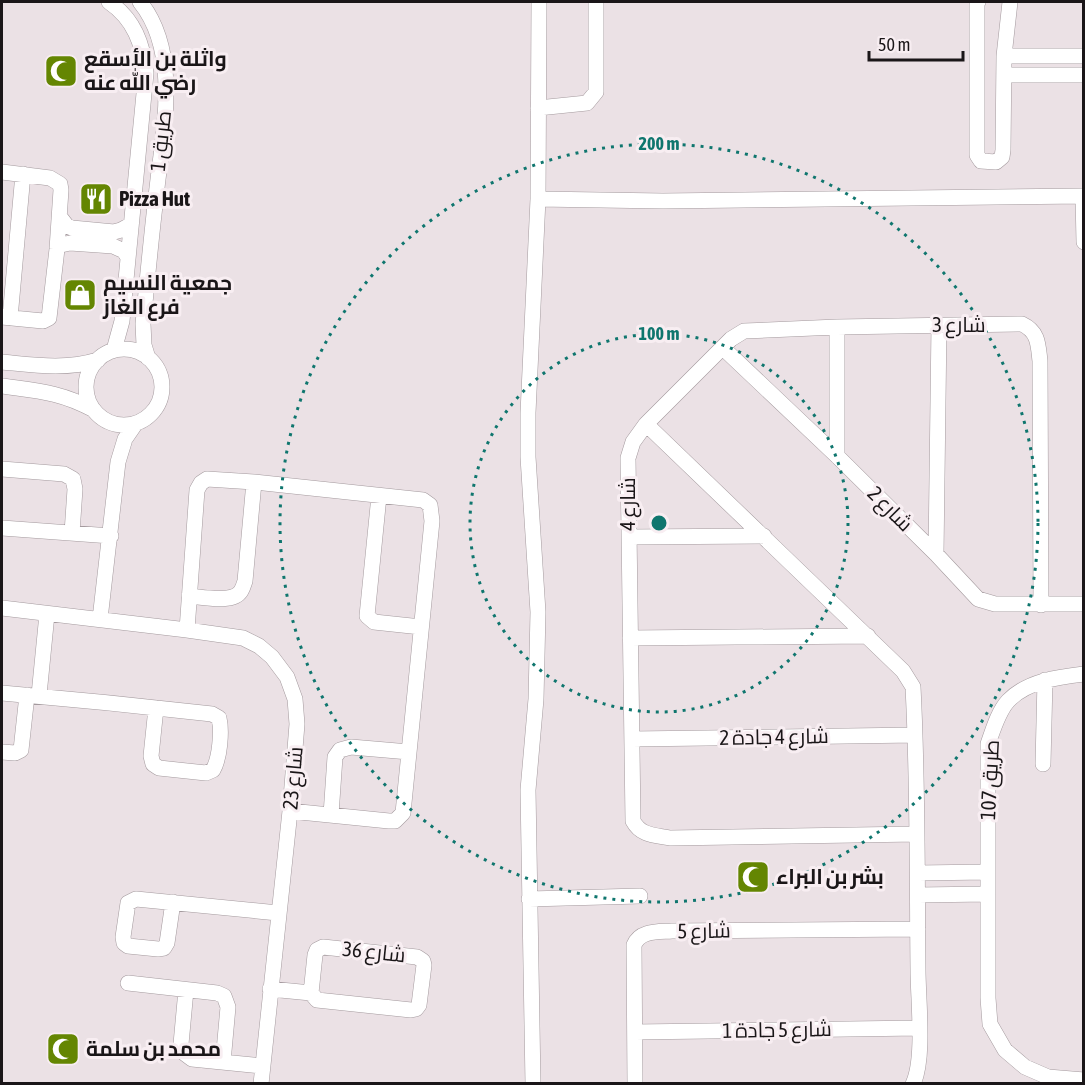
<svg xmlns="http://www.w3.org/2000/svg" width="1085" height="1085" font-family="'Asap Condensed',Cairo,sans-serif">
  <rect width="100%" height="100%" fill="#ebe1e5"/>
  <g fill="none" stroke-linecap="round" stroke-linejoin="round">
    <defs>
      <path id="minor" d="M109,2c25,17 34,42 37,71l-24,248 -8,29
        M140,2c42,52 22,134 16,195 -5,42 -9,85 -13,127l1,21 4,13
        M978,2l-1,2v151l4,6 15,1 6,-5 1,-7 1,-94 6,-54
        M1004,56h80
        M1005,75h79
        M538,108l49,-5 9,-11v-90
        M2,172l48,6 10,6 1,6 -4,59 -8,69 -6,3 -41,-4
        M1083,196l1,46
        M538,199l125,2 421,-5
        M60,217l7,9 5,2 42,4 7,-2 9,-5
        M57,249l4,-4 9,-2 43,3 11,5 3,5
        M10,318l13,-144
        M723,348l114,108 99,98 42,45 17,5h89
        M86 387a38 38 0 1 1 76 0a38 38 0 1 1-76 0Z
        M2,362c32,3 64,8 96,-2
        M2,386c36,5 59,6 92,24
        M646,424l257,247 10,16c5,94 4,189 5,283 0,29 7,89 -5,114
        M837,456v-129
        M2,469l62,5 9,5 2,10 -3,44
        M379,496l-12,120 7,6 47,5
        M2,528l109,8
        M629,537l135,-1
        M936,554l3,-229
        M189,596c14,1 44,8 52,-5 2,-3 3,-7 4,-10l9,-99
        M2,608l185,22 56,8 16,8 13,11 15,20 8,22 2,25 -7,87 -29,273
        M100,619l18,-157 7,-23 11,-16
        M187,630l10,-140 4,-7 6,-4 47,3 169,18 7,5 2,16 -29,292 -8,8h-6l-99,-10
        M630,638l238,-2
        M1084,674c-26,3 -57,7 -76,27 -10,11 -15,29 -20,43v254l2,26 15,26 20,17 23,10 36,3
        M2,693c70,6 140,13 210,21l7,4c3,13 1,40 -6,52l-7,3 -47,-5 -6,-4 -2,-8 5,-48
        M39,695l8,-81
        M632,739l283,-4
        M2,752l13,1 6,-3 6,-55
        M1043,764l2,-84
        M331,815l4,-58 5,-7 11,-3 58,5
        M917,834l-247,4c-15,-3 -29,-2 -37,-17l-5,-363 5,-16 13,-18 85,-85 13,-8 93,-4 185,-3c17,8 16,21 18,37l1,244
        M918,873l69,-1
        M918,895l70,-1
        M529,899l111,-3
        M173,902l-6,41 -3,5 -6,1 -30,-3 -4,-3 -1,-6 5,-34 8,-4 142,14
        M128,983l89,10 7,3 4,11 -5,55
        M270,989l41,4 6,7 94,10 5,-1 3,-4 5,-40 -1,-4 -6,-4 -94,-10 -6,3 -2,5 -4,38
        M186,990l-5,54 3,9 8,6 70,7
        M635,1032l284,-4
        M533,1084l-5,-294 8,-91 2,-87 -10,-155v-44l10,-214 1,-197
        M635,1084l-1,-139c6,-15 24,-13 38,-14l246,-2"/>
    </defs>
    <use href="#minor" stroke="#a49a9e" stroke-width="16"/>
    <use href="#minor" stroke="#fff" stroke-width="15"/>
  </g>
  <g fill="none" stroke="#0f766e" stroke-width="3" stroke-dasharray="3 6">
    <circle cx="659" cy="523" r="189"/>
    <circle cx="659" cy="523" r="379"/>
  </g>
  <defs>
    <symbol id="mosque-square" viewBox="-11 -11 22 22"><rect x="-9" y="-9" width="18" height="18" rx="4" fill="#648602" stroke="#f8eef2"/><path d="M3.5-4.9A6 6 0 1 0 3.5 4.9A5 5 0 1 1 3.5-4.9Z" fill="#fff"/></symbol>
    <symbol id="restaurant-square" viewBox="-11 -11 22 22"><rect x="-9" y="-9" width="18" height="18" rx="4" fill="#648602" stroke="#f8eef2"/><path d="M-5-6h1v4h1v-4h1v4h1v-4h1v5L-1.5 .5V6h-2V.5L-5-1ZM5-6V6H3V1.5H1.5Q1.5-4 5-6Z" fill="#fff"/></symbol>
    <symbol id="shop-square" viewBox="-11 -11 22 22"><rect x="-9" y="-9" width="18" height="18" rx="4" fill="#648602" stroke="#f8eef2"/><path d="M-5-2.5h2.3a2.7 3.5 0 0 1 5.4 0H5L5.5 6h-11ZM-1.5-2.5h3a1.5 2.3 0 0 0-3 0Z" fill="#fff"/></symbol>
  </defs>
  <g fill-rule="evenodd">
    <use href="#mosque-square" x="42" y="52" width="38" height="38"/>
    <use href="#restaurant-square" x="77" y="180" width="38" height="38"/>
    <use href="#shop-square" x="61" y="276" width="38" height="38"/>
    <use href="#mosque-square" x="734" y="858" width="38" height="38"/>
    <use href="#mosque-square" x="44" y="1030" width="38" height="38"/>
  </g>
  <g text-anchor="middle" stroke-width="6" stroke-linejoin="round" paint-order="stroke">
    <g font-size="21" font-weight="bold" fill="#1a1618" stroke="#f8eef2" text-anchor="start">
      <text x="84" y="66">واثلة بن الأسقع<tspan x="84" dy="24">رضي الله عنه</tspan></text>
      <text x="119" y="206">Pizza Hut</text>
      <text x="103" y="290">جمعية النسيم<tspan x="103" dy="24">فرع الغاز</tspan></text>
      <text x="776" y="884">بشر بن البراء</text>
      <text x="86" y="1056">محمد بن سلمة</text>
    </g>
    <g font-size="21" fill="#1a1618" stroke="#f8eef2">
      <text transform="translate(161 141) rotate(-84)" y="7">طريق 1</text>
      <text x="959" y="332">شارع 3</text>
      <text transform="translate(628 504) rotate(-90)" y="7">شارع 4</text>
      <text transform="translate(890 509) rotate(45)" y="7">شارع 2</text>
      <text transform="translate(774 737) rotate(-1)" y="7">شارع 4 جادة 2</text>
      <text transform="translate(293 778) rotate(-85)" y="7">شارع 23</text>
      <text transform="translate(990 780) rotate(-87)" y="7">طريق 107</text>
      <text transform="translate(704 931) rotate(-1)" y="7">شارع 5</text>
      <text transform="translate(374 952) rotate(6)" y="7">شارع 36</text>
      <text transform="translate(777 1030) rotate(-1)" y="7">شارع 5 جادة 1</text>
    </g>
  </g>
  <circle cx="659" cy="523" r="9" fill="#0f766e" stroke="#f8eef2" stroke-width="3"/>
  <g font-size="18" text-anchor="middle" font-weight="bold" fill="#0f766e" stroke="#f8eef2" stroke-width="6" stroke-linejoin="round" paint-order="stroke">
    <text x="659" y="150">200 m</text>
    <text x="659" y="340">100 m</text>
  </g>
  <rect width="1085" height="1085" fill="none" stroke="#1a1618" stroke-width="6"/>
  <path d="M869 51v9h94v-9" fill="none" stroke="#1a1618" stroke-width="3"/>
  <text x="878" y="51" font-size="18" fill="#1a1618" stroke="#f8eef2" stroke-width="4.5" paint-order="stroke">50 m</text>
</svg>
